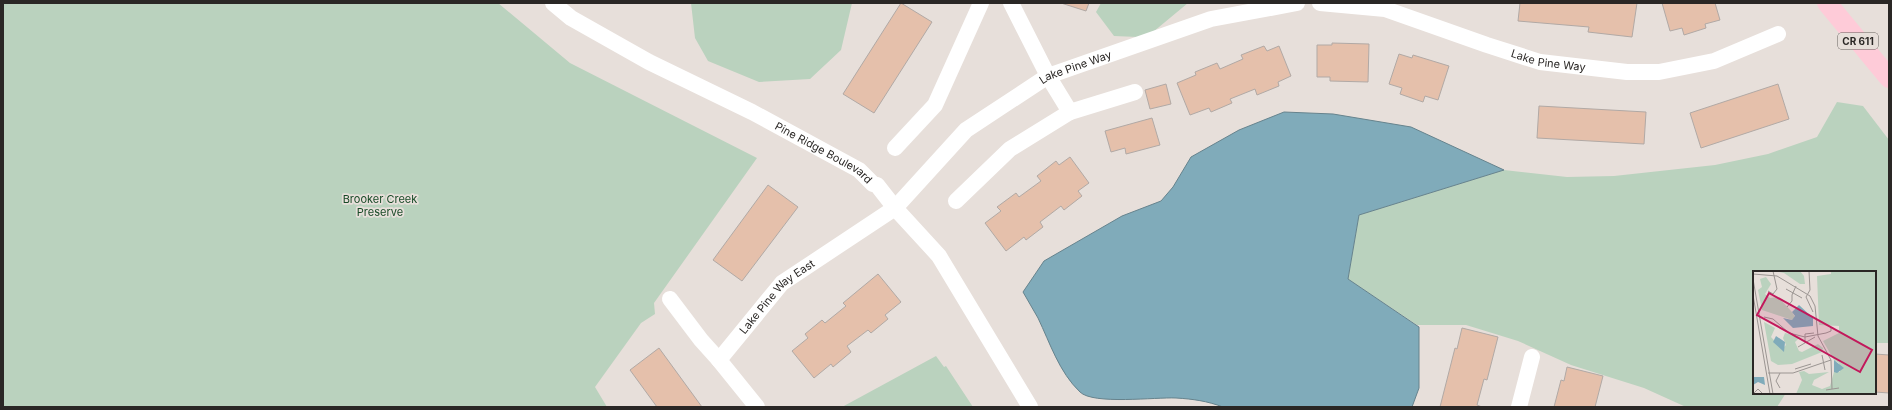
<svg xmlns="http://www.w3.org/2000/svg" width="1892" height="410" font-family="Inter,sans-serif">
  <rect width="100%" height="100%" fill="#e7dfda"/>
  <path fill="#bad2be" d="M3,3h495l72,60 187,95 -103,145 1,11 -14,9 -46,64 12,20h-604z
    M691,3h161l-11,47 -31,29 -51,3 -51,-21 -13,-23z
    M1101,3h87l-35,29 -15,5 -24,-1 -18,-24z
    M1837,102l26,4 26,34v203h-14v-71h-121v121h32l-9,14h-91l-42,-19 -73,-23 -53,-24 -52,-16h-49l-69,-46 11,-64 145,-45 63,7 47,-1 101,-11 53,-11 49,-17z
    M936,356l8,11 2,-1 27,41h-131z"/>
  <path fill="#80abba" stroke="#66838d" d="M1284,112l49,2 78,13 93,43 -145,45 -11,64 71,48v61l-7,19h-189c-16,-6 -30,-8 -47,-9 -20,-1 -83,7 -96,-6 -21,-20 -30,-49 -42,-74 -5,-9 -10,-17 -15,-26l21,-31 78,-45 39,-15 12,-14 18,-30 48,-27z"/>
  <path fill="#e5c0ab" stroke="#b1a9a5" d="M901,3l31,19 -58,91 -31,-19z
    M1061,3h28l-3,8z
    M1520,3h117l-5,34 -44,-5 1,-5 -71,-6z
    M1662,3h53l5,17 -15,4 1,4 -22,7 -2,-7 -12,3z
    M1332,43l37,1 -1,38 -38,-1v-4h-13v-32h15z
    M1264,46l3,5 12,-5 12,30 -13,6 1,4 -22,9 -2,-6 -25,10 2,4 -21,9 -2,-4 -19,7 -13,-32 19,-8 -1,-3 22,-9 3,6 23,-10 -2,-4z
    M1399,54l13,4 1,-3 36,11 -11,34 -13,-4 -2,6 -23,-8 2,-6 -13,-4z
    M1166,84l5,20 -21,5 -5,-19z
    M1778,84l11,35 -88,29 -11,-35z
    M1539,106l107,6 -2,32 -107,-6z
    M1152,118l8,27 -34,9 -1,-6 -14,4 -6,-21z
    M1070,157l19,26 -11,8 4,5 -18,14 -3,-4 -21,16 3,5 -17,13 -2,-3 -18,14 -21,-28 16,-12 -4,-4 19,-14 3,4 22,-16 -4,-5 19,-15 3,4z
    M768,185l30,22 -56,74 -29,-21z
    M878,274l23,28 -16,13 3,4 -17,14 -3,-3 -21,16 4,6 -18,15 -2,-3 -17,14 -22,-27 16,-13 -3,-4 17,-14 3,3 21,-17 -3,-3z
    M1462,328l36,9 -11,43 -3,-1 -7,26 5,2h-42l15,-59 2,1z
    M659,348l43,59h-45l-27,-37z
    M1875,354l14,1v38l-14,-1z
    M1567,367l36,9 -8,31h-41l7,-27 3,1z"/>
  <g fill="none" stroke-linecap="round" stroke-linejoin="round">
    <g stroke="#fff" stroke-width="16">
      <path id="s1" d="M553,3l18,15 78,44 103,50 107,58 14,14 4,1 18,23 44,48 91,151"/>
      <path id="s2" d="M1320,3l65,6 102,36 53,17 87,10h32l55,-11 64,-27"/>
      <path d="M1070,112l65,-20"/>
      <path d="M895,148l40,-43 46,-102"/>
      <path d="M956,201l54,-52 60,-37 -22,-36 -37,-73"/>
      <path d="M670,299l31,41 18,20"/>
      <path id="s3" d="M757,407l-38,-47 63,-77 113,-75 71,-78 82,-54 163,-57 86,-16"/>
      <path d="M1519,407l13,-50"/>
    </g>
    <path stroke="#fecbd8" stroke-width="20" d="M1827,3l62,75"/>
  </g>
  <g text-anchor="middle" stroke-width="3.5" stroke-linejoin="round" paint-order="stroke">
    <rect fill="#e7dfda" stroke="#635e5b" stroke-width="1" x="1838" y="33" width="40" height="16" rx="3"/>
    <g font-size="10" font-weight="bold" fill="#2a2725">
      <text x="1858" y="45">CR 611</text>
    </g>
    <g font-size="11" fill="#2a2725" stroke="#e7dfda">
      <text dy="4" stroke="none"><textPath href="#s2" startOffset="237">Lake Pine Way</textPath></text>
      <text dy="4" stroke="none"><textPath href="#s3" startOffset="528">Lake Pine Way</textPath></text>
      <text dy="4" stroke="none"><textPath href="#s1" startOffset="310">Pine Ridge Boulevard</textPath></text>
      <text dy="4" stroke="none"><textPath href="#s3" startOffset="147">Lake Pine Way East</textPath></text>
    </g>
    <g font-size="11" fill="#174a26" stroke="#e7dfda">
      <text x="380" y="203">Brooker Creek<tspan x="380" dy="13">Preserve</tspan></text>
    </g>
  </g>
  <g transform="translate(1753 271)">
    <rect width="123" height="123" fill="#e7dfda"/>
    <path d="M21,0h26l4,5 1,8h-5l-16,-11zM78,0h45v123h-80l6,-14 -3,-8 5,-1 5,3 20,-2 -15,8 -2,5 10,4 8,-3 4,-14h6l-1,-9 -5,-3 -11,-19 16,-8v-7l-20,-1 -2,-49 14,-2zM13,6l5,7 -6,10 5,4 8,-1 14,15 3,5 -3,3 -30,-10 -4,-20 4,-3 -2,-8zM11,51l11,6 -4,9 11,12 4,-4 -3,-7 2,-5 15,4 -5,5 4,9 3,1 16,-8 5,4 -1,4 -30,12 -14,1 -7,-4z" fill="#bad2be"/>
    <path d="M46,34l14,13v8l-20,2 -10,-10 9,2 3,-4 -3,-4zM23,65l9,6 -1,10 -11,-10zM81,89l10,8 -7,5 -3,-1zM0,106h11l1,8 -7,-3 -5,3z" fill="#80abba"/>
    <path fill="none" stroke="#9b9592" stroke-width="1" d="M56,0l1,19 -4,7 7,15M0,3l24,2 33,20 5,10 3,30 13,24 1,29M0,8l20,115M33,18l16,9M15,20l5,3 4,-5 -4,-18M0,24l17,99M34,36l5,-6v-6l4,-9M11,46l9,2 16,14 16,4 21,-4 5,-2v-4M52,72v-9l9,-1M45,76l17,-10M69,84l3,15M42,98l16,-5M15,102h25l38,-13M27,102l-4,8 4,7M73,119l13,-2M0,123l5,-5 5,5"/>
    <path fill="#c2185b" fill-opacity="0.15" stroke="#c2185b" stroke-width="2" d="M16,22l103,57 -12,22 -103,-57z"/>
    <rect width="123" height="123" fill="none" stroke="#2a2725" stroke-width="2"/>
  </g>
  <rect width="1892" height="410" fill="none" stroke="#2a2725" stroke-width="8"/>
</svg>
